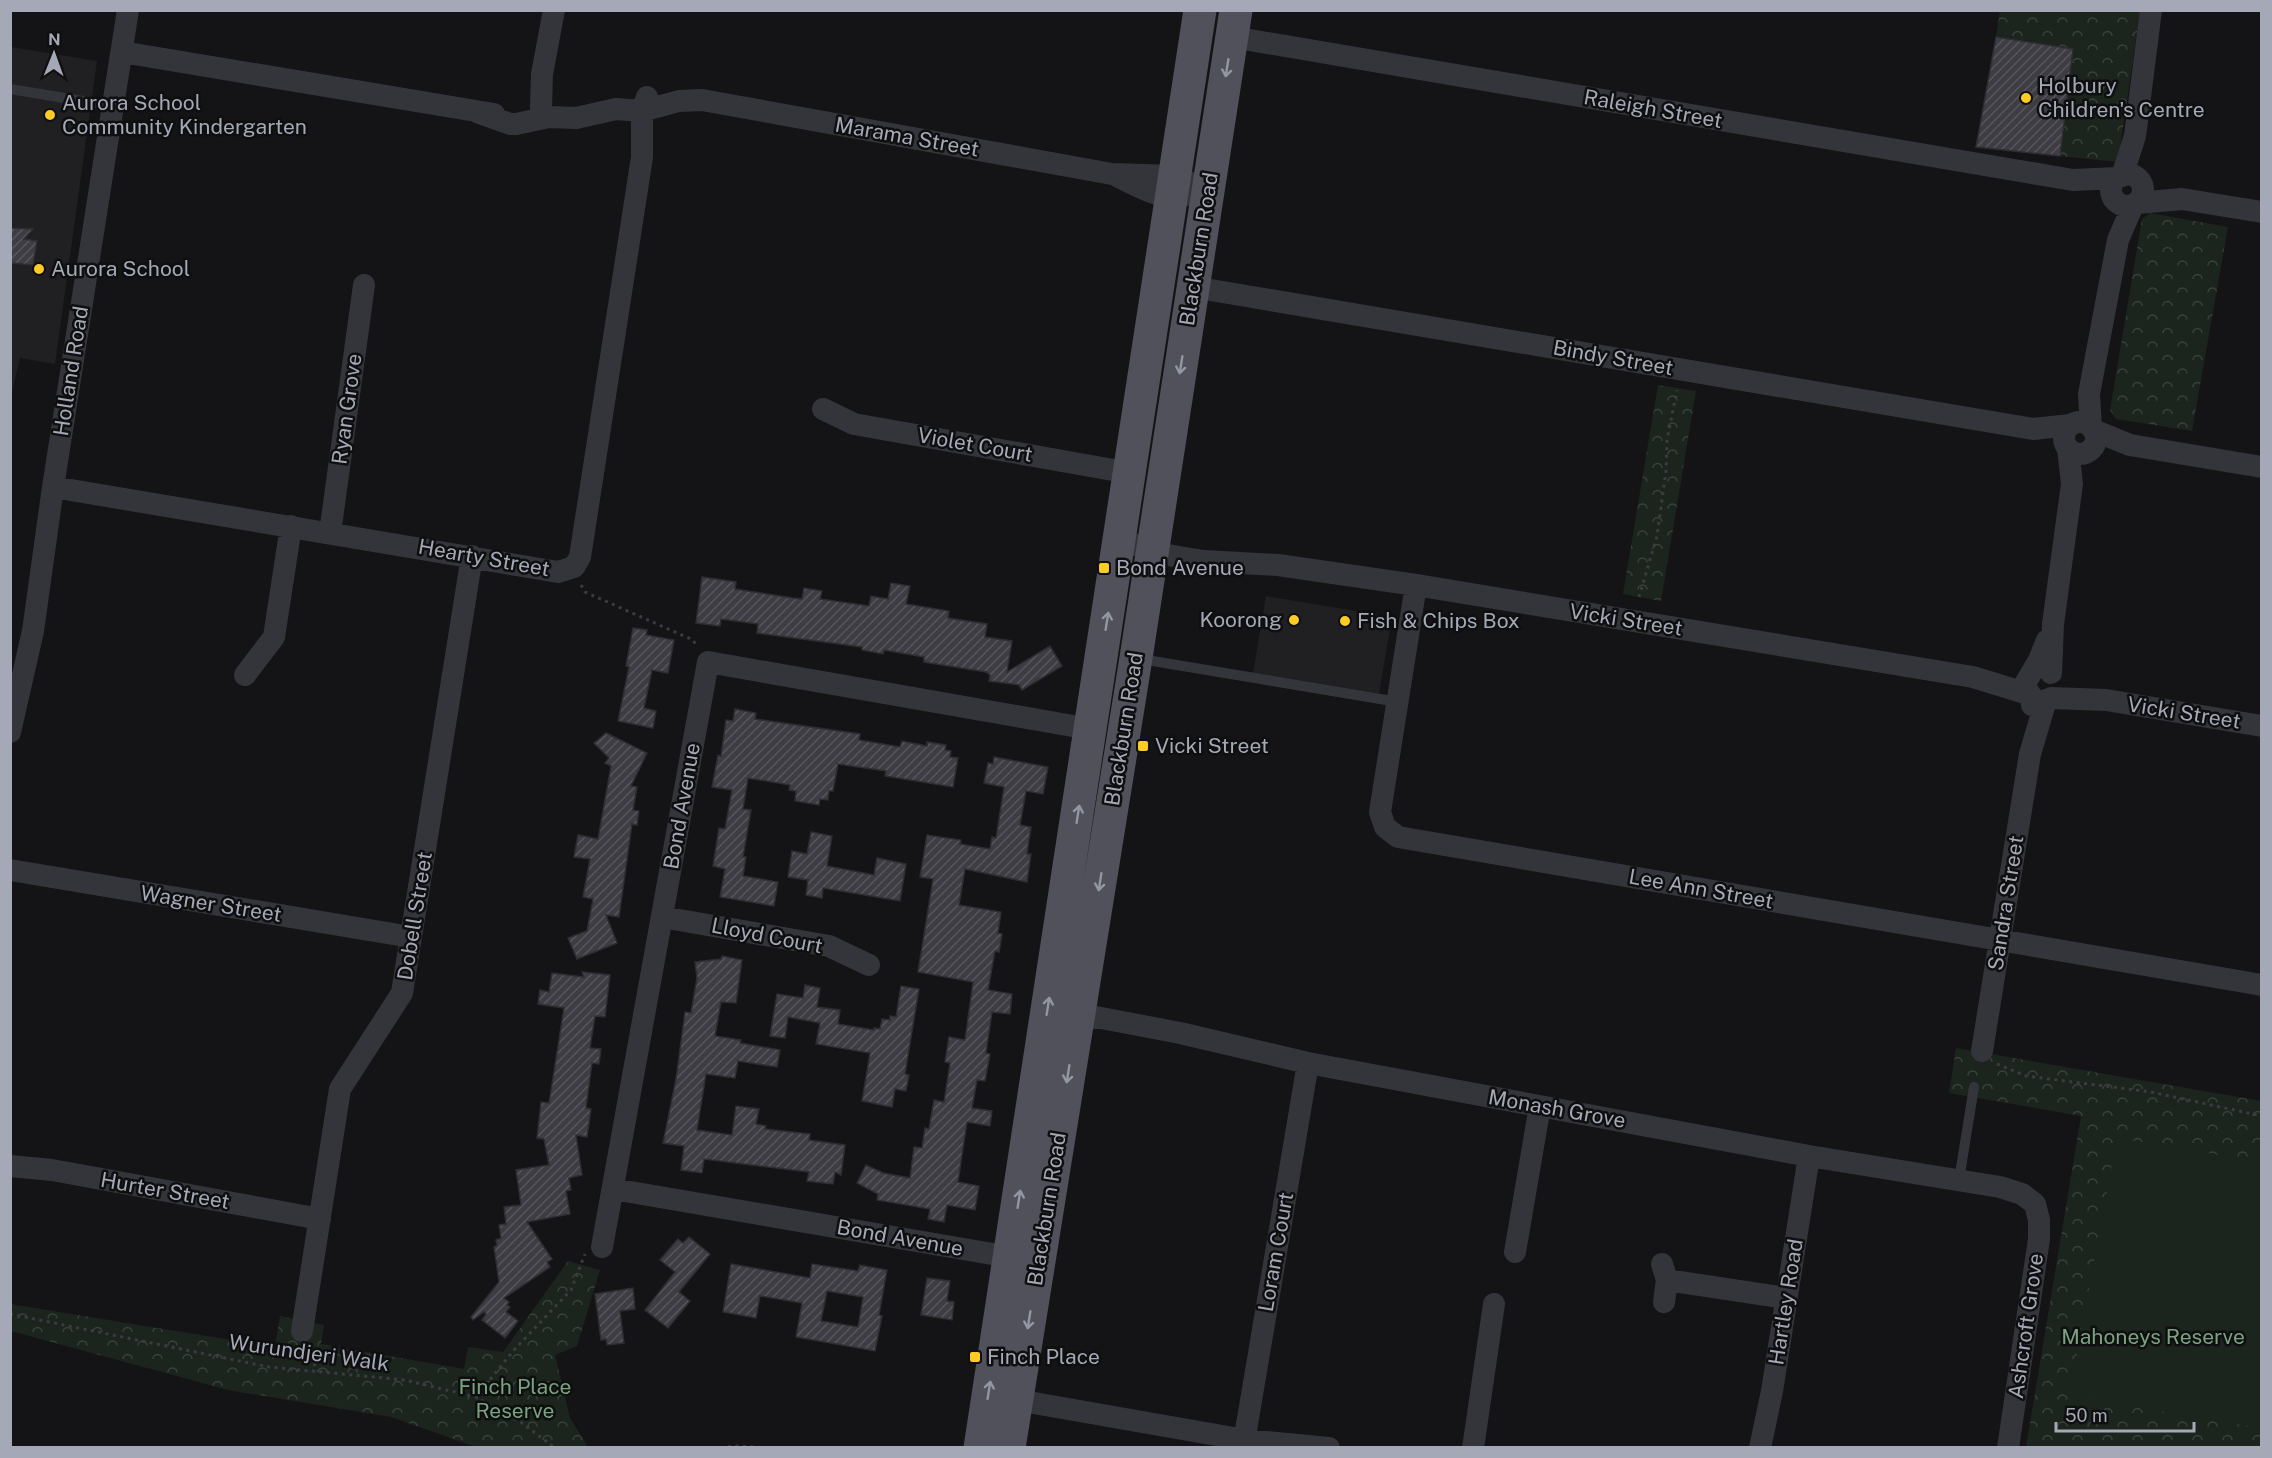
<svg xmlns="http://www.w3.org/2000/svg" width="2272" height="1458" font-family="'Public Sans',sans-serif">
  <defs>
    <pattern id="forest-crowns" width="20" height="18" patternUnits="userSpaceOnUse" patternTransform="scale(1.5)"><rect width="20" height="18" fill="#1b241d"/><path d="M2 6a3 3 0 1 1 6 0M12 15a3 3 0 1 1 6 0" fill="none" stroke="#39413c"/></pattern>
    <pattern id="building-hatch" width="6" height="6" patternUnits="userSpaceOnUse" patternTransform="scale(1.5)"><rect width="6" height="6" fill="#3e3d43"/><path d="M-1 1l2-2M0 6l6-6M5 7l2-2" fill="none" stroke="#57565c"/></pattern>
  </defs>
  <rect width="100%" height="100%" fill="#141416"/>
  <path fill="#202023" d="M11,47l86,14 -42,303 -35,-6 -9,38z
    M1266,596l126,21 -13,77 -126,-21z"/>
  <path fill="url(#forest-crowns)" d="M2000,11h140l-22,151 -58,-6 13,-107 -77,-12z
    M2150,213l78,14 -36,204 -76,-12 -6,-9 32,-191z
    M1658,385l38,6 -35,210 -38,-7z
    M1956,1048l305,53v346l-110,-1 -1,2 -124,-1 55,-331 -132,-23z
    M568,1261l32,9 -23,76 -22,9 15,63 18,29h-112l-85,-30 -163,-27 -217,-59 -1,-27 265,43 5,-31 44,9 -3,19 143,25 4,-22 35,5z"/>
  <path fill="#1b241d" d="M2117,1138l144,24v266l-192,-32z"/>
  <path fill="url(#building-hatch)" stroke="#2e2d32" stroke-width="1.5" fill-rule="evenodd" d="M1996,37l77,12 -13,107 -84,-9z
    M10,228l23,1 -9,10 13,2 -4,24 -23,-2z
    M702,577l34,5 -1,7 58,9 9,1 2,-11 18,3 -2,8 49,7 2,-10 17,3 3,-16 19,3 -4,18 43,7 -1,7 39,6 -2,13 27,4 -5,31 43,-26 12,20 -40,24 -3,-5 -30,-4 1,-6 -4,-3 -62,-10v-5l-40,-7 -1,4 -21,-4v-3l-105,-14 1,-9 -37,-5 -1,7 -24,-3z
    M633,628l14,2 -1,5 28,5 -6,33 -16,-3 -8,38 12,3 -3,17 -35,-7 11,-54 -3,-1z
    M735,709l21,4 -1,6 105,15 -1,6 41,7 2,-6 25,5v-4l19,3 -1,5 6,1 -1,6 8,1 -5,29 -68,-11 1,-5 -48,-7 -5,27h-4l-1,9 -8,-1 -1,6 -24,-4 1,-10 -7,-1 1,-5 -42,-7 -5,31 8,1 -8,47h3l-3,19 35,6 -4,24 -54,-9 5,-28 -12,-3 6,-38 6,1 7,-39 -20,-3 6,-32 3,1 5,-36 7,1z
    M606,733l41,20 -16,33 6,1 -4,23 6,1 -2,14 -5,-1 -13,93 -13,-2 11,28 -40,16 -9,-21 19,-7 6,-32 -10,-2 7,-38 -16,-2 4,-22 20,4 13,-73 -6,-3 4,-5 -15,-15z
    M994,757l54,10 -5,27 -17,-3 -6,34 11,2 -4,27h4l-4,28 -62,-13 -6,36 42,7 -3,21 4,1 -3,18 -4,-1 -7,39 24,4 -2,20 -18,-2 -6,41 4,1 -5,27 -8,-1 -5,28 20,3 -2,15 -23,-4 -9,60 21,4 -4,24 -28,-5 -3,17 -16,-3 2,-10 -53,-9 1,-6 -21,-11 9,-18 17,8 27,5 4,-31 8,1 3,-20 4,1 5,-29 10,2 6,-39 -5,-1 4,-25 16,3 8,-58 -55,-10 15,-93 -13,-2 7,-42 34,5 -1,4 30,5 2,-12 4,1 8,-51 -20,-4 4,-20 5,1z
    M811,832l21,4 -5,30 47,9 3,-17 29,6 -6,37 -77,-13 -1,10 -16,-3 2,-15 -20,-3 4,-26 15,3z
    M722,956l20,4 -6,43 -15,-1 -6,34 26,4 -1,3 40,7 -3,17 -39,-6 -3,17 -29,-4 -9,56 35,5 4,-29 23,3 -3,15 10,2 -1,3 45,5 -1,6 36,5 -4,30 -6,-3 -2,12 -26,-3 2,-9 -105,-13 -2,14 -21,-3 3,-24 -21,-3 13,-64 9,-67 6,1 6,-35 -2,-16 26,-3z
    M582,972l28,3 -5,42 -10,-1 -5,32 11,1 -2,15 -7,-1 -6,45 5,1 -4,28 -11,-2 6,40 -13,3 2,12 -5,1 4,23 -43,8 25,37 -5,3 3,5 -46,31 5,4 -2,3 3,2 -4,5 12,9 -13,17 -23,-18 4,-6 -2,-2 -11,8 -2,-3 28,-35 -5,-35 3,-2 -1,-5 5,-2 -2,-13 7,-1 -2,-17 17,-2 -5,-35 33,-5 -5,-26 -7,-1 4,-36 8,1 15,-95 -26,-4 2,-14 9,2 3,-19 32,4z
    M805,985l15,3 -3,19 23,3 -2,14 36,6v-2l6,1 2,-10 8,1v-4l6,1 5,-31 18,3 -14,85 4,1 -3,16 -11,-2 -3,18 -30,-6 8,-48 -54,-9 4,-21 -32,-6 -3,21 -15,-2 7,-42 26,4z
    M689,1237l21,17 -31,38 11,9 -22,27 -23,-18 30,-38 -15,-12 18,-21 5,4z
    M731,1264l79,14 2,-14 46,7 2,-6 27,5 -8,45 3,1 -7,35 -79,-14 6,-34 -42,-7 -4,22 -33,-6zM827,1291l36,6 -5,30 -37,-6z
    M927,1278l23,3 -3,20 7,1 -2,18 -31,-5z
    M633,1288l2,21 -15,2 4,32 -17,2 -1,-6 -5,1 -6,-46z"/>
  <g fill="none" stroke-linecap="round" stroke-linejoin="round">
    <path stroke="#3a3c42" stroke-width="3" stroke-dasharray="3 4.5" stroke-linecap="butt" d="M581,585l4,7 108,48 4,7
      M1639,597l18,-61 9,-65 1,-31 10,-50
      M1997,1064l29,12 125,16 111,24
      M10,1314l259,53 136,13 71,17 46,26 33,25
      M309,1349l8,22
      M476,1397l38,-47 57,-60 14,-36
      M713,1448l25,-2 33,2"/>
    <path stroke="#34353b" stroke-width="10" d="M10,89l103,17
      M1141,659l257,43
      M1959,1180l15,-93"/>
    <path stroke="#34353b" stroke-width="22" d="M1232,37l841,143 44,-2
      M122,52l372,62
      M541,108l1,-34 12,-64
      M479,113l31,11h6l33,-7 27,1 40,-9 26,2 37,-10 23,-1 410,74 63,2 33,15
      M2111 190a16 16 0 1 1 32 0a16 16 0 1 1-32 0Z
      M2122,176l13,-40 16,-126
      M1119,177c23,11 40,23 67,18
      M2137,203l45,-4 80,13
      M1193,287l840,142 37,-4
      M823,409l31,15 276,49
      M2064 438a16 16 0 1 1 32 0a16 16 0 1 1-32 0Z
      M2091,427l-2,-33 29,-154 15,-35
      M2093,430l37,15 132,22
      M53,487l505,85 16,-5 6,-10 62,-400v-46l5,-14
      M330,533l34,-248
      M1120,538l32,14 27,5 25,4 74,4 138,20 557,92 55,17
      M1416,585l-36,227 5,15 13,10 864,148
      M2051,673l2,-49 19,-140 -4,-36
      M245,675l29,-38 17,-111
      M2051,698l55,2 156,26
      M2032,705v-8l-6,-9v-6l13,-22 8,-20
      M10,732l23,-101 20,-144 75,-477
      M10,870l401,67
      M662,917l167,29 40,19
      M1077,1023l19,-6 84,16 128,30 501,93 191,31 22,7 13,10 4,16v19l-31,209
      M1982,1051l48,-297 16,-54
      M10,1166l42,4 268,49
      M613,1189l409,70
      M602,1247l106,-585 382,67
      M1515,1252l25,-146
      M1662,1264l5,16 -3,22
      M1667,1280l119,18
      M302,1331l38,-242 62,-96 70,-437
      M1017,1400l228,40 84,8
      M1243,1448l65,-385
      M1473,1448l21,-144
      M1760,1448l12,-57 37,-235"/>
    <path stroke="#50515a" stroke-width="33" d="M980,1448l220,-1438
      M1009,1448l127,-790 100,-648"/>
  </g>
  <defs><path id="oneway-shaft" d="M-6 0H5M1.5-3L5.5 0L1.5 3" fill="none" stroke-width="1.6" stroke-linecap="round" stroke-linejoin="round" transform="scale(1.5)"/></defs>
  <g stroke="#9397a4">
    <use href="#oneway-shaft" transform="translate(1227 68) rotate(99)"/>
    <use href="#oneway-shaft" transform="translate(1181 365) rotate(99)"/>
    <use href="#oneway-shaft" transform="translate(1107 621) rotate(-81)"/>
    <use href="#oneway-shaft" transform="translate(1078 814) rotate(-81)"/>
    <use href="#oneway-shaft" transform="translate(1100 882) rotate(99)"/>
    <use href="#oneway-shaft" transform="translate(1048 1006) rotate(-81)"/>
    <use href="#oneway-shaft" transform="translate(1068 1074) rotate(99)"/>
    <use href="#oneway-shaft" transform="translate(1019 1199) rotate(-81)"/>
    <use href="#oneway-shaft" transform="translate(1029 1320) rotate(99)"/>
    <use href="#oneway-shaft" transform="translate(989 1390) rotate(-81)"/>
  </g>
  <g fill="#fccc25" stroke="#0f0f10" stroke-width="2">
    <circle cx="2026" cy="98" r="6"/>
    <circle cx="50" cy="115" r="6"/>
    <circle cx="39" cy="269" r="6"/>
    <rect x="1098" y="562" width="12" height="12" rx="3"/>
    <circle cx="1294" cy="620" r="6"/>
    <circle cx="1345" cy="621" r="6"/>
    <rect x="1137" y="740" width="12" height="12" rx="3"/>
    <rect x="969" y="1351" width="12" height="12" rx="3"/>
  </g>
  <g text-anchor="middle" stroke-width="5" stroke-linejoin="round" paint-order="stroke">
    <g font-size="21" fill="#a4a8b7" stroke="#0f0f10" text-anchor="start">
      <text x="2038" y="93">Holbury<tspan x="2038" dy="24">Children's Centre</tspan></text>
      <text x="62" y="110">Aurora School<tspan x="62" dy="24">Community Kindergarten</tspan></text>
      <text x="51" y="276">Aurora School</text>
      <text x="1116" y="575">Bond Avenue</text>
      <text x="1282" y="627" text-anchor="end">Koorong</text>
      <text x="1357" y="628">Fish &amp; Chips Box</text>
      <text x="1155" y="753">Vicki Street</text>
      <text x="987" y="1364">Finch Place</text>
    </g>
    <g font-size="21" fill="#a4a8b7" stroke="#0f0f10">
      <text transform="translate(1653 109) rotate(10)" y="7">Raleigh Street</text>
      <text transform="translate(907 137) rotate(10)" y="7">Marama Street</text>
      <text transform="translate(1199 249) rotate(-81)" y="7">Blackburn Road</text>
      <text transform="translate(1613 358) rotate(10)" y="7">Bindy Street</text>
      <text transform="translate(71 371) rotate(-81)" y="7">Holland Road</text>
      <text transform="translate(347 409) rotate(-82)" y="7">Ryan Grove</text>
      <text transform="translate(975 445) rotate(10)" y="7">Violet Court</text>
      <text transform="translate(484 558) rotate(10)" y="7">Hearty Street</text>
      <text transform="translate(1626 620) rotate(9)" y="7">Vicki Street</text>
      <text transform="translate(2184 713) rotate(9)" y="7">Vicki Street</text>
      <text transform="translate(1124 729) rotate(-81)" y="7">Blackburn Road</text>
      <text transform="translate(682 806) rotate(-80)" y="7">Bond Avenue</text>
      <text transform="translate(1701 889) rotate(10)" y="7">Lee Ann Street</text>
      <text transform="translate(2006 903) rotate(-81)" y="7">Sandra Street</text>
      <text transform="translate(211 904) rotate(9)" y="7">Wagner Street</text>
      <text transform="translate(415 916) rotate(-81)" y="7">Dobell Street</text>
      <text transform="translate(767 936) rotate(11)" y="7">Lloyd Court</text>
      <text transform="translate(1557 1109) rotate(10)" y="7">Monash Grove</text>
      <text transform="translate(165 1191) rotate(10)" y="7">Hurter Street</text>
      <text transform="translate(1047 1209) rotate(-81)" y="7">Blackburn Road</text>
      <text transform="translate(900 1238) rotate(10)" y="7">Bond Avenue</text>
      <text transform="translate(1276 1252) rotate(-80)" y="7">Loram Court</text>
      <text transform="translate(1786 1302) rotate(-81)" y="7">Hartley Road</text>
      <text transform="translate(2026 1326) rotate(-82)" y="7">Ashcroft Grove</text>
      <text transform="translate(309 1353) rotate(8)" y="7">Wurundjeri Walk</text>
    </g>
    <g font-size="21" fill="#7aa381" stroke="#0f0f10">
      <text x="2153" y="1344">Mahoneys Reserve</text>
      <text x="515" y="1394">Finch Place<tspan x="515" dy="24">Reserve</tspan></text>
    </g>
  </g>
  <rect width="2272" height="1458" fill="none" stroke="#a4a8b7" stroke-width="24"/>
  <g transform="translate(54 54) rotate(1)" stroke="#0f0f10" stroke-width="4.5" paint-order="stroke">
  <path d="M0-4.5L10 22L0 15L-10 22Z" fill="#a4a8b7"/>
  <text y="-9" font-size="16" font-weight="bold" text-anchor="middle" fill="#a4a8b7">N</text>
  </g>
  <path d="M2056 1422v9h138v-9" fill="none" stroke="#a4a8b7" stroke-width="3"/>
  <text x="2065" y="1422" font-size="18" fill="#a4a8b7" stroke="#0f0f10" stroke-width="4.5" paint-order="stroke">50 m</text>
</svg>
